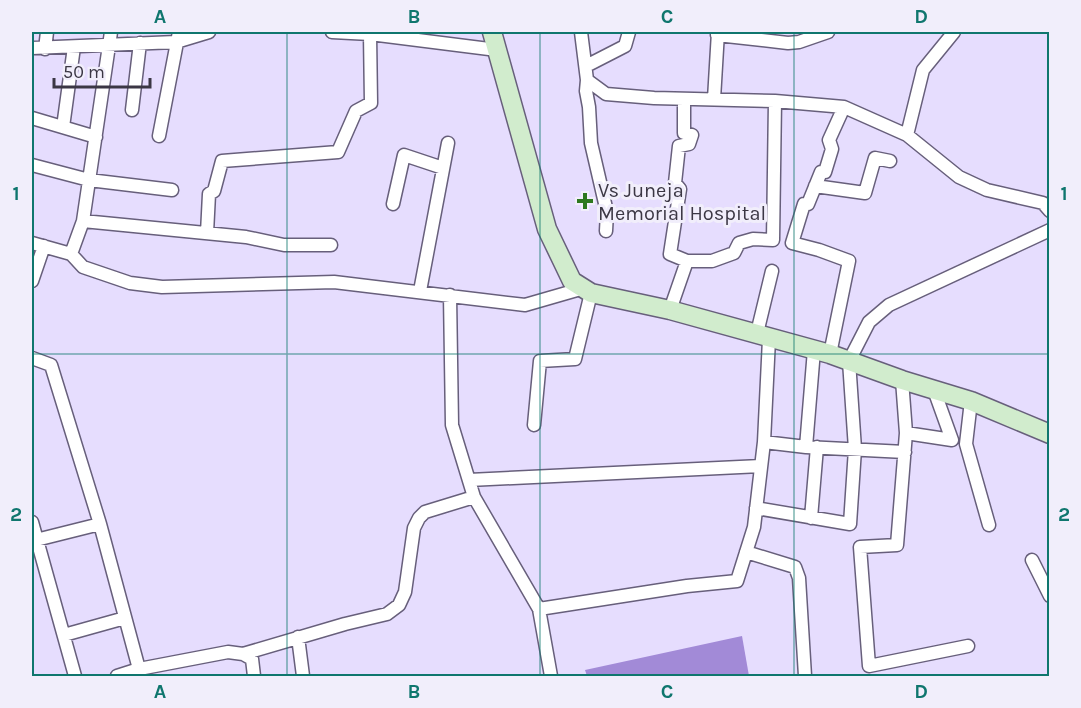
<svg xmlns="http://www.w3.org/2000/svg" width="1081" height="708" font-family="Karla,sans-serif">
  <rect width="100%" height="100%" fill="#e6ddfe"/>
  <path fill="#a28ad7" d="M742,636l7,40h-162l-2,-6z"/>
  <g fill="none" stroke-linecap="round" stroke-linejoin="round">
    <defs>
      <path id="street" d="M332,32l38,2
        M581,32l6,48 19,14 48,4 121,3 69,6 63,28 52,42 28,13 56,13 7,8
        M717,35l71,8 11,-1 29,-10
        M32,48l144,-6 33,-10
        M45,49l2,-17
        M586,66l39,-20 4,-14
        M587,80l-1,11 3,16 2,36 16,69 -1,19
        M714,99l4,-67
        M132,110l8,-67
        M32,118l64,19
        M63,127l11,-80
        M907,135l16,-65 31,-38
        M159,136l20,-104
        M32,165l57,15 83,10
        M815,186l50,7 10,-35 15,3
        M393,204l11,-49 39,13
        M83,221l28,-189
        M207,233l2,-39 5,-3 8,-30 116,-9 18,-41 15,-8 -1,-69 127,16
        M32,243l39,11 12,13 47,16 32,4 172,-5 191,23 59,-17
        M71,254l12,-33 163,16 38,8h47
        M687,261h25l22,-8 5,-10 14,-4 20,1 2,-139
        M32,281l12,-35
        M420,291l28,-148
        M450,295l2,130 22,72 65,112
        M670,310l17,-49 -17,-7 10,-65 -5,-6 4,-37 10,-2 3,-9 -8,-2v-34
        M757,333l15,-62
        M830,354l19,-93 -30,-11 -27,-7 12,-39h4l13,-32h4l7,-23 -3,-9 15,-33
        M32,358l19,7 49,159 39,145
        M902,380l4,53 -9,112 -37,2 9,119 99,-20
        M971,401l-5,43 23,81
        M534,425l6,-64 35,-2 16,-66
        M906,433l46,7 -18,-50
        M764,442l42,5 99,5
        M806,447l8,-97
        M469,480l292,-14
        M756,508l94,16 5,-75 -6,-88 20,-39 20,-17 161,-75
        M811,518l6,-71
        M32,522l43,154
        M32,541l68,-17
        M746,552l49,15 4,11 6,98
        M1032,560l18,36
        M64,635l61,-17
        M298,637l5,39
        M243,654l102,-30 42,-10 12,-9 6,-13 9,-64 5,-10 6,-6 49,-15
        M117,676l22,-7 89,-17 15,2 9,5 2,17
        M551,676l-12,-67 148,-23 50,-5 17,-54 10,-85 5,-103"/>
      <path id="secondary" d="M492,32l55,197 25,52 19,12 79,17 160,44 72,26 69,21 79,33"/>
    </defs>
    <use href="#street" stroke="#675f7b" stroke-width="15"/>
    <use href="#secondary" stroke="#675f7b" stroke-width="21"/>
    <use href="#street" stroke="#fff" stroke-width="12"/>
    <use href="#secondary" stroke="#d1eccd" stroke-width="18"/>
  </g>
  <path fill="none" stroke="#0f766e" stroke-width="1.5" stroke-opacity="0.55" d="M287,32v644M540,32v644M794,32v644M32,354h1018"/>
  <path fill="#2d781f" stroke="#f1eefb" stroke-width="2" d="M582 192h6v6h6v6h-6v6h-6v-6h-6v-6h6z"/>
  <g text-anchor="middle" stroke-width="6" stroke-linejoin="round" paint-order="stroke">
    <g font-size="20" fill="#3b3744" stroke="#f1eefb" text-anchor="start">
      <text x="598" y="197">Vs Juneja<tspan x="598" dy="23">Memorial Hospital</tspan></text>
    </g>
  </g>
  <rect width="1081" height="708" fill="none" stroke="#f1eefb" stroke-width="66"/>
  <path d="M54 78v9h96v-9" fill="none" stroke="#3b3744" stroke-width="3"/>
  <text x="63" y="78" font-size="18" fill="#3b3744" stroke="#f1eefb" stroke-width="4.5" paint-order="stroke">50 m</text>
  <rect x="33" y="33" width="1015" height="642" fill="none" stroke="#0f766e" stroke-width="2"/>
  <g font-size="20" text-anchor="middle" font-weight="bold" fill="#0f766e">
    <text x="160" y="23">A</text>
    <text x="414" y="23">B</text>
    <text x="667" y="23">C</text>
    <text x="921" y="23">D</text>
    <text x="16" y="200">1</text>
    <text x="1064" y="200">1</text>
    <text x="16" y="521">2</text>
    <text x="1064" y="521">2</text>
    <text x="160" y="698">A</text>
    <text x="414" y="698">B</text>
    <text x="667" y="698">C</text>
    <text x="921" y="698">D</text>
  </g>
</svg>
